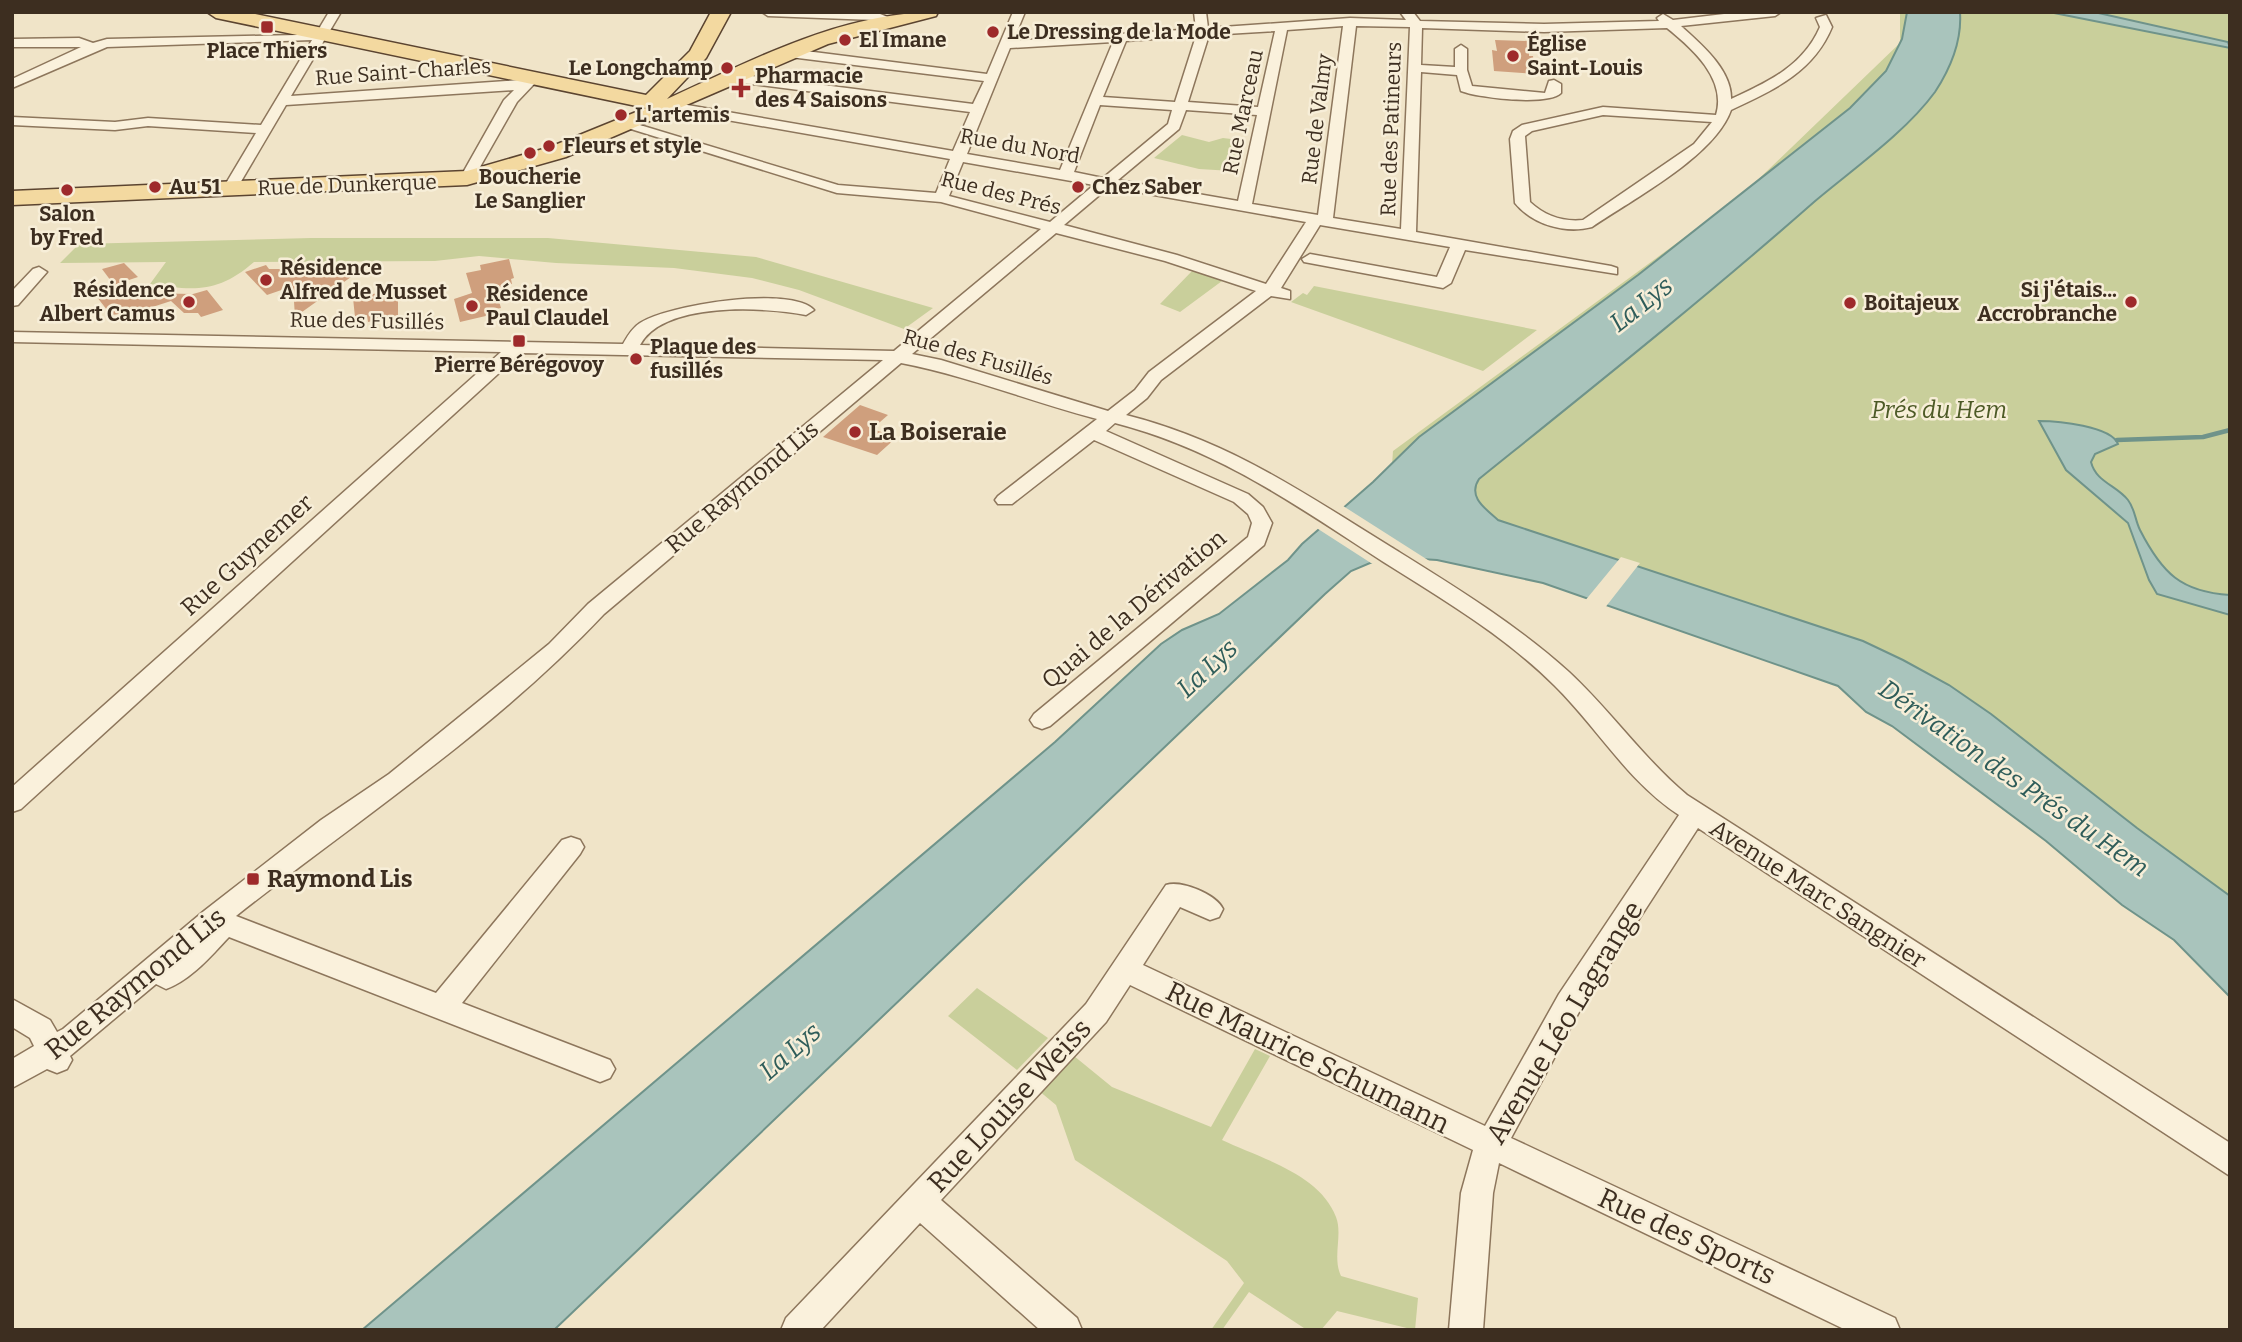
<svg xmlns="http://www.w3.org/2000/svg" width="2242" height="1342" font-family="Bitter,serif">
  <rect width="100%" height="100%" fill="#f0e4c8"/>
  <path fill="#c9cf9b" d="M1900,12h330v971l-49,-52 -342,-248 -448,-204 2,-28 348,-255 159,-153z
    M1182,135l27,7 14,-4 16,2 -7,31 -33,-2 -45,-11z
    M311,238h237l208,19 177,51 -29,21 -105,-39 -47,-12 -78,-10 -118,-5 -77,-7 -44,5 -181,1c-36,31 -59,29 -104,22l16,-22 -106,1 19,-19z
    M1193,270l29,11 -42,31 -20,-8z
    M1314,286l223,44 -54,41 -192,-69 12,-9 4,2z
    M977,988l71,50 -31,32 -69,-54z
    M1255,1049l15,7 -48,84c38,18 98,34 114,77 7,18 -4,40 5,59l77,22 -3,32 -78,-19 -16,19h-14l-58,-38 -27,38h-11l33,-47 -17,-22 -152,-101 -19,-55 -18,-15 36,-34 38,31 99,40z"/>
  <path fill="#a9c4bc" stroke="#6f938a" stroke-width="2" d="M1907,12h53c2,28 -10,57 -25,80 -30,41 -82,77 -121,110 -109,96 -222,186 -335,277 -12,18 7,30 19,41l365,121 40,19 46,25 42,29 146,114 93,68v101l-56,-57 -52,-35 -76,-64 -154,-115 -26,-14 -28,-26 -295,-103 -106,-23 -33,-2 -34,5 -19,8 -26,23 -771,736h-192l693,-588 106,-98 21,-14 37,-16 69,-54 14,-16 71,-62 46,-45 219,-162 212,-167 36,-37 16,-32z
    M2049,12h45l134,30 2,6z
    M2039,421c19,0 72,5 79,23l-23,10 -4,8c5,20 25,23 37,38 7,9 7,20 12,30 22,43 41,62 90,65v20l-73,-21 -8,-14 -21,-57 -62,-53z"/>
  <path fill="#f0e4c8" d="M1340,504l91,58 -57,3 -59,-38z
    M1621,557l19,6 -36,46 -20,-7z"/>
  <g fill="none" stroke-linecap="round" stroke-linejoin="round">
    <path stroke="#6f938a" stroke-width="4.5" d="M2117,440l86,-3 27,-7"/>
  </g>
  <path fill="#cf9f7d" d="M1495,40l34,1v15h4l2,18 -41,-3 -2,-21 5,1z
    M509,259l5,19 -3,1 1,5 -17,4 6,20 -12,2 1,5 -30,7 -6,-23 18,-6 -6,-20 15,-3 -1,-5z
    M124,263l14,14 -24,8 -12,-16z
    M333,263l1,5 24,4 -63,45 -2,-31 -26,9 -22,-23 21,-7 3,4h14l11,-3 5,5z
    M398,289v26l-30,7 -1,-7 -12,2 -2,-19z
    M207,290l16,20 -22,7 -3,-4h-14l-13,-12 -34,11 -26,3 -18,-23 100,2z
    M860,405l28,10 -16,14 25,8 -20,18 -54,-18z"/>
  <g fill="none" stroke-linecap="round" stroke-linejoin="round">
    <defs>
      <path id="street" d="M329,12h12l-50,84 243,-17 2,3 -19,20 -45,79h-10l-2,-3 44,-78 10,-10 -228,15 -50,85 -7,4 -7,-4 34,-57 -108,-7 -33,4 -103,-5v-8l103,5 33,-4 113,7 51,-85 -205,7 -95,41v-9l69,-32h-69v-8l67,-1 14,5 14,-4 190,-4 20,-3z
        M762,12h113l23,9 -6,4 -18,-5 -106,-4z
        M1013,12h12l-12,29 183,-12 -2,-17h12l2,16 142,-10 56,2 -6,-8h13l7,9 124,3 115,-3 -2,-3 6,-4 10,6 68,-8h40l-6,4 -94,10c20,18 51,44 50,73 37,-17 72,-33 89,-72l-4,-9 10,-3 6,12c-19,46 -59,63 -101,83 -16,46 -98,89 -139,117 -26,7 -59,-2 -77,-24l-5,-64 3,-8 9,-6 81,-18 113,8c11,-36 -24,-67 -49,-87l-123,4 -122,-4 -1,37 34,2v-18l6,-4 6,4v21l5,16 73,7 4,-12 5,-1 7,4v9c-13,13 -82,5 -100,-2l-4,-16 -36,-3 -5,160 195,34 6,2v6l-152,-24 -14,33 -8,5 -139,-26 -2,-3 8,-5 127,23 13,-30 -130,-22 -39,63 9,3v8l-19,-3 -110,84 -14,18 -21,17c103,26 176,77 265,132 61,38 125,77 178,125 42,39 74,86 118,123l543,348v33l-532,-348 -119,184 -68,126 384,180 5,12h-54l-347,-167 -6,30 -10,137h-34l12,-137 12,-43 -343,-165 -24,37 -165,178 136,118 5,12h-42l-120,-107 -99,107h-40l5,-12 300,-314 80,-119c15,-5 50,9 57,24l-4,8 -9,3 -30,-13 -37,58 342,161 74,-132 120,-179c-51,-33 -82,-88 -125,-130 -49,-49 -113,-87 -172,-124 -88,-57 -163,-111 -267,-138l-9,8 142,63 15,13 9,16 -8,22 -214,181 -8,3 -8,-3 -4,-6 4,-6 214,-177 4,-14 -4,-9 -14,-12 -140,-62 -82,64h-14l-3,-4 3,-4 99,-77c-65,-17 -129,-43 -196,-56l-297,251c-109,116 -244,204 -368,302l200,77 126,-153 9,-3 9,3 4,7 -4,7 -118,149 148,57 5,9 -5,9 -10,4 -371,-145c-18,19 -38,43 -63,52l-10,-5 -86,72 2,4 -5,9 -10,4 -10,-4 -35,19v-29l22,-13 -4,-8 -18,-11v-28l38,21 7,12 6,-3 141,-118 117,-91 68,-46 160,-130 39,-40 295,-244 -362,-7 -500,456 -9,3v-25l489,-435 -489,-10v-10l611,12c4,-7 9,-16 17,-21 27,-18 151,-38 174,-13l-8,5c-41,-8 -142,-14 -166,30l254,6 147,-122 -100,-27 -104,-9 -219,-68 12,-3 208,63 98,8 14,-34 -280,-49 -7,-4 7,-4 283,49 17,-39 -233,-30 -7,-4 7,-4 236,30 11,-23 -194,-24 -6,-4 6,-4 197,25zM1343,26l-25,189 -66,-11 35,-174zM1356,26l54,1 -9,202 -68,-11zM1275,31l-17,76 -70,-5 21,-67zM1196,36l-21,66 -72,-5 23,-56zM1113,42l-53,128 -93,-16 43,-106zM1100,105l72,5 -4,14 -65,54 -29,-6zM1186,110l71,5 -19,86 -120,-21 61,-51zM1603,115l109,7 -18,22 -111,76c-20,2 -38,-4 -53,-18l-5,-66 7,-5zM963,162l131,23 -44,37 -101,-26zM1109,187l197,35 -40,62 -89,-29 -113,-30zM1056,233l109,28 91,30 -107,81 -14,18 -27,21 -167,-51 -29,-6z
        M39,267l8,5 -29,33 -6,1v-15l21,-22z"/>
      <path id="primary" d="M207,12h38l401,83 44,-44 21,-39h20l-25,46 -39,41c86,-39 175,-87 271,-87l-2,4 -108,28 -262,113 -99,28 -455,20v-14l455,-20 83,-24 96,-39 -430,-90z"/>
    </defs>
    <use href="#street" stroke="#8d765c" stroke-width="3"/>
    <use href="#primary" stroke="#5b4430" stroke-width="3"/>
    <use href="#street" fill="#faf1dc" fill-rule="evenodd"/>
    <use href="#primary" fill="#f3d9a0" fill-rule="evenodd"/>
  </g>
  <g fill="#9e2a2b" stroke="#f7eed8" stroke-width="2.5">
    <rect x="260" y="20" width="14" height="14" rx="3.5"/>
    <circle cx="993" cy="32" r="7"/>
    <circle cx="845" cy="40" r="7"/>
    <circle cx="1513" cy="56" r="7"/>
    <circle cx="727" cy="68" r="7"/>
    <path d="M737.5 77.5h7v7h7v7h-7v7h-7v-7h-7v-7h7z"/>
    <circle cx="621" cy="115" r="7"/>
    <circle cx="549" cy="146" r="7"/>
    <circle cx="530" cy="153" r="7"/>
    <circle cx="155" cy="187" r="7"/>
    <circle cx="1078" cy="187" r="7"/>
    <circle cx="67" cy="190" r="7"/>
    <circle cx="266" cy="280" r="7"/>
    <circle cx="189" cy="302" r="7"/>
    <circle cx="2131" cy="302" r="7"/>
    <circle cx="1850" cy="303" r="7"/>
    <circle cx="472" cy="306" r="7"/>
    <rect x="512" y="334" width="14" height="14" rx="3.5"/>
    <circle cx="636" cy="359" r="7"/>
    <circle cx="855" cy="432" r="7"/>
    <rect x="246" y="872" width="14" height="14" rx="3.5"/>
  </g>
  <g text-anchor="middle" stroke-width="5" stroke-linejoin="round" paint-order="stroke">
    <g font-size="21" font-weight="bold" fill="#3d2e20" stroke="#f7eed8" text-anchor="start">
      <text x="1007" y="39">Le Dressing de la Mode</text>
      <text x="859" y="47">El Imane</text>
      <text x="1527" y="51">Église<tspan x="1527" dy="24">Saint-Louis</tspan></text>
      <text x="267" y="58" text-anchor="middle">Place Thiers</text>
      <text x="713" y="75" text-anchor="end">Le Longchamp</text>
      <text x="755" y="83">Pharmacie<tspan x="755" dy="24">des 4 Saisons</tspan></text>
      <text x="635" y="122">L'artemis</text>
      <text x="563" y="153">Fleurs et style</text>
      <text x="530" y="184" text-anchor="middle">Boucherie<tspan x="530" dy="24">Le Sanglier</tspan></text>
      <text x="169" y="194">Au 51</text>
      <text x="1092" y="194">Chez Saber</text>
      <text x="67" y="221" text-anchor="middle">Salon<tspan x="67" dy="24">by Fred</tspan></text>
      <text x="280" y="275">Résidence<tspan x="280" dy="24">Alfred de Musset</tspan></text>
      <text x="175" y="297" text-anchor="end">Résidence<tspan x="175" dy="24">Albert Camus</tspan></text>
      <text x="2117" y="297" text-anchor="end">Si j'étais...<tspan x="2117" dy="24">Accrobranche</tspan></text>
      <text x="486" y="301">Résidence<tspan x="486" dy="24">Paul Claudel</tspan></text>
      <text x="1864" y="310">Boitajeux</text>
      <text x="650" y="354">Plaque des<tspan x="650" dy="24">fusillés</tspan></text>
      <text x="519" y="372" text-anchor="middle">Pierre Bérégovoy</text>
    </g>
    <g font-size="21" fill="#3d2e20" stroke="#f7eed8">
      <text transform="translate(403 72) rotate(-4)" y="7">Rue Saint-Charles</text>
      <text transform="translate(1243 112) rotate(-78)" y="7">Rue Marceau</text>
      <text transform="translate(1317 119) rotate(-83)" y="7">Rue de Valmy</text>
      <text transform="translate(1391 129) rotate(-88)" y="7">Rue des Patineurs</text>
      <text transform="translate(1020 146) rotate(10)" y="7">Rue du Nord</text>
      <text transform="translate(347 185) rotate(-2)" y="7">Rue de Dunkerque</text>
      <text transform="translate(1001 193) rotate(14)" y="7">Rue des Prés</text>
      <text transform="translate(367 321) rotate(1)" y="7">Rue des Fusillés</text>
      <text transform="translate(978 357) rotate(16)" y="7">Rue des Fusillés</text>
    </g>
    <g font-size="24" font-style="italic" fill="#4d5a26" stroke="#f7eed8">
      <text x="1939" y="418">Prés du Hem</text>
    </g>
    <g font-size="24" font-weight="bold" fill="#3d2e20" stroke="#f7eed8" text-anchor="start">
      <text x="869" y="440">La Boiseraie</text>
      <text x="267" y="887">Raymond Lis</text>
    </g>
    <g font-size="24" fill="#3d2e20" stroke="#f7eed8">
      <text transform="translate(742 487) rotate(-40)" y="8">Rue Raymond Lis</text>
      <text transform="translate(247 555) rotate(-42)" y="8">Rue Guynemer</text>
      <text transform="translate(1134 609) rotate(-40)" y="8">Quai de la Dérivation</text>
      <text transform="translate(1818 894) rotate(33)" y="8">Avenue Marc Sangnier</text>
    </g>
    <g font-size="26" font-style="italic" fill="#2f5d5a" stroke="#f7eed8">
      <text transform="translate(1641 304) rotate(-38)" y="9">La Lys</text>
      <text transform="translate(1207 668) rotate(-43)" y="9">La Lys</text>
      <text transform="translate(2014 778) rotate(35)" y="9">Dérivation des Prés du Hem</text>
      <text transform="translate(790 1051) rotate(-41)" y="9">La Lys</text>
    </g>
    <g font-size="28" fill="#3d2e20" stroke="#f7eed8">
      <text transform="translate(135 983) rotate(-39)" y="10">Rue Raymond Lis</text>
      <text transform="translate(1564 1022) rotate(-59)" y="10">Avenue Léo Lagrange</text>
      <text transform="translate(1308 1057) rotate(26)" y="10">Rue Maurice Schumann</text>
      <text transform="translate(1009 1105) rotate(-47)" y="10">Rue Louise Weiss</text>
      <text transform="translate(1687 1236) rotate(25)" y="10">Rue des Sports</text>
    </g>
  </g>
  <rect width="2242" height="1342" fill="none" stroke="#3d2e20" stroke-width="28"/>
</svg>
